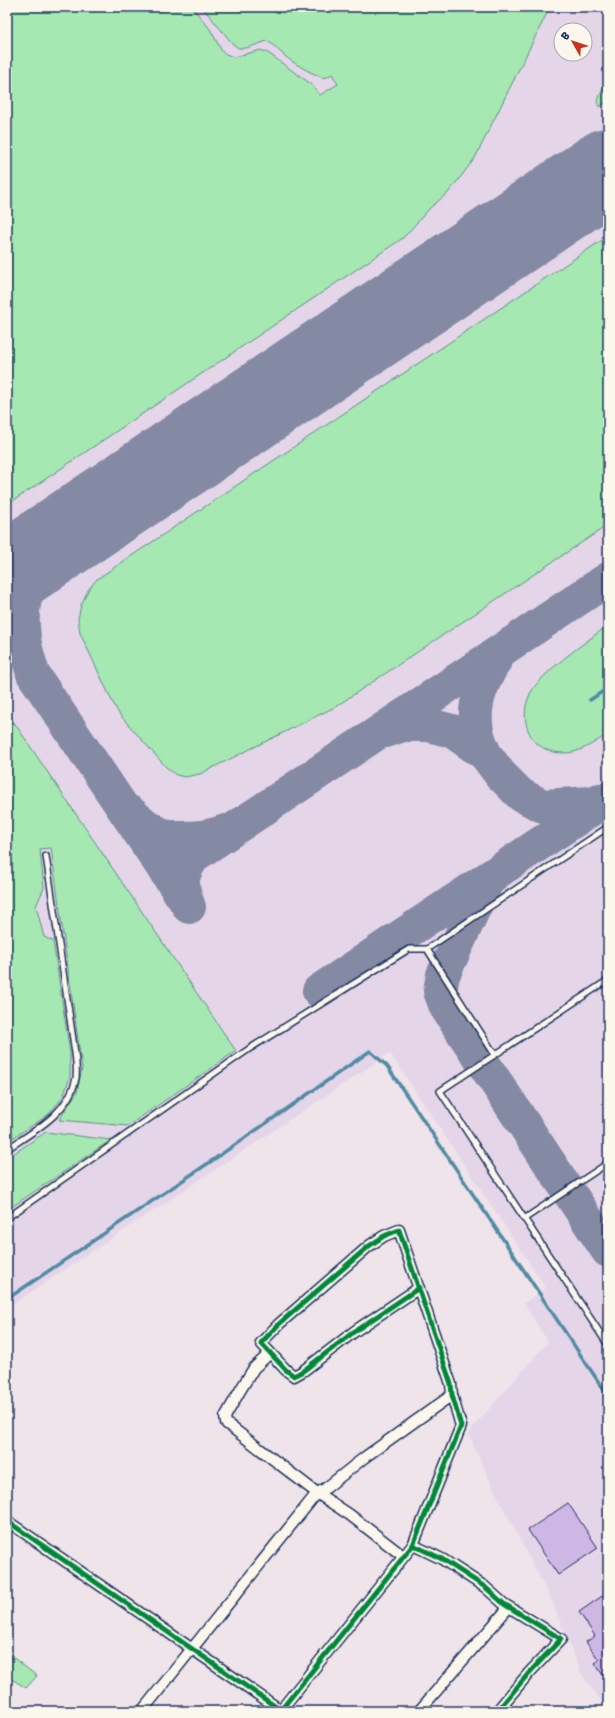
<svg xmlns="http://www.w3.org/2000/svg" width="615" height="1718" font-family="'Shantell Sans',sans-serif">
  <rect width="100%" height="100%" fill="#eee4ea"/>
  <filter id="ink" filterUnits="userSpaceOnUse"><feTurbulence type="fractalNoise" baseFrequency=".025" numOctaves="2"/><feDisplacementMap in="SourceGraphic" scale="8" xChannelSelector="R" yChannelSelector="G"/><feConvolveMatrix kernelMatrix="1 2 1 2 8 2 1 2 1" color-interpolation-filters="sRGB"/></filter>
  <g filter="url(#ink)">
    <path fill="#e4d6e8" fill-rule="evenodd" d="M7,7h601v1703l-26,-35 -30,-74 -56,-107 -28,-61 80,-91 -24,-39 22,-15 -156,-235 -383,255zM561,30h24v24h-24z"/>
    <path fill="#a5e8b2" stroke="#608c88" d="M7,7h185l18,22 13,24 11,4 27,-7 7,3 43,31 9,11 18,-11 -6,-10 -7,4c-13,-4 -27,-12 -39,-21 -7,-5 -11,-12 -19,-16l-20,7h-9l-6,-5 -30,-36h348l-75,151 -26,34 -19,16 -27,30 -396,267z
      M608,78v23l-9,6 -2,-5z
      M608,236v289l-273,182 -135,67 -15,3 -9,-2 -10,-8 -47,-53 -7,-13 -32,-68 -2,-14 3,-14 7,-15 9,-11 12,-8z
      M608,625v109c-13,8 -29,20 -45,19 -32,0 -46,-32 -33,-59 10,-21 58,-53 78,-69z
      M7,712l229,339 -108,75 -69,-6 18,-28 5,-24 -31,-220 -11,1 4,39 -8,18 8,31 9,4 17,112v24l-7,20 -15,18 -41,27z
      M46,1132l65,8 -104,70v-52z
      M7,1653l30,23 -11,12 -19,-12z"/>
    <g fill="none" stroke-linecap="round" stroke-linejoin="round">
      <path stroke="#538aa5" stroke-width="3.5" d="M590,700l18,-12
        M7,1299l206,-139 157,-109 17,15 221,330"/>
      <path stroke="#848aa4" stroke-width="34" d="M60,538c-27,32 -42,56 -36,99 1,12 6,25 9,37l155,231
        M386,731l17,-6h26l23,6 33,23 15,20 21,21 22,11 48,-3 9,-3
        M485,754c-3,-8 -7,-16 -8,-24 -6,-28 9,-56 24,-79
        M130,812c10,9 21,19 34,23 20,5 43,3 61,-4
        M497,872l-10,10 -6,11 -38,82 -3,16 6,16 162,244
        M189,907c-9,-23 -9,-32 6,-52l413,-276
        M319,991l289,-193"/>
      <path stroke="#848aa4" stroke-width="84" d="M7,574l601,-404"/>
    </g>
    <path fill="#ceb6e5" stroke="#1b2f5e" d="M568,1503l30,45 -40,27 -30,-45z
      M608,1592v91l-13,-20 4,-3 -13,-18 9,-6 -16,-24z"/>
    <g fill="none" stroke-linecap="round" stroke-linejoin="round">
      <defs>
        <path id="service" d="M427,949l68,106
          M608,980l-168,111 168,254
          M7,1149c27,-18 62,-36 69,-71 1,-8 0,-17 -1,-25l-29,-197
          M7,1218l242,-169 160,-100h18l181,-122
          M524,1219l84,-56"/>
        <path id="minor" d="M270,1353l-16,15 -13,21 -16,28 1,6 91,70 33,22 53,41
          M7,1521l275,190
          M413,1545l29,14 43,28 19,17 57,35 -32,34 -32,38
          M142,1711l175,-218 9,-5 39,-31 87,-62
          M280,1711l133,-166 48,-119 -9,-31 -1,-11 -52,-154 -15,6 -15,10 -90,78 -18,19 25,27 8,6 9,-5 52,-40 64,-43
          M419,1711l90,-104"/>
      </defs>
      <use href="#service" stroke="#1b2f5e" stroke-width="8"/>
      <use href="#minor" stroke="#1b2f5e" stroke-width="13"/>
      <use href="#service" stroke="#fbf7ec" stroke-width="5"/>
      <use href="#minor" stroke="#fbf7ec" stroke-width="10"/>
      <defs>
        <path id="cycleway" d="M7,1521l275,190
          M413,1545l29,14 43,28 19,17 57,35 -32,34 -32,38
          M280,1711l133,-166 48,-119 -9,-31 -1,-11 -52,-154 -15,6 -15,10 -90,78 -18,19 25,27 8,6 9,-5 52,-40 64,-43"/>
      </defs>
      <use href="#cycleway" stroke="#fbf7ec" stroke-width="8"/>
      <use href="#cycleway" stroke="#00873e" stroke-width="5"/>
    </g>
  </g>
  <rect width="615" height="1718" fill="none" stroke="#fbf7ec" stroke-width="24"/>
  <rect x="12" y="12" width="591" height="1694" fill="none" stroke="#1b2f5e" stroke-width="1.5" filter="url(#ink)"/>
  <g transform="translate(573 42) rotate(309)"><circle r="19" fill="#fbf7ec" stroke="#a1a7b3"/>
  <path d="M0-3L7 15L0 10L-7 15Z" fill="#c8321e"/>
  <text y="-6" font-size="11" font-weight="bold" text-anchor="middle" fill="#1b2f5e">B</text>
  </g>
</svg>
